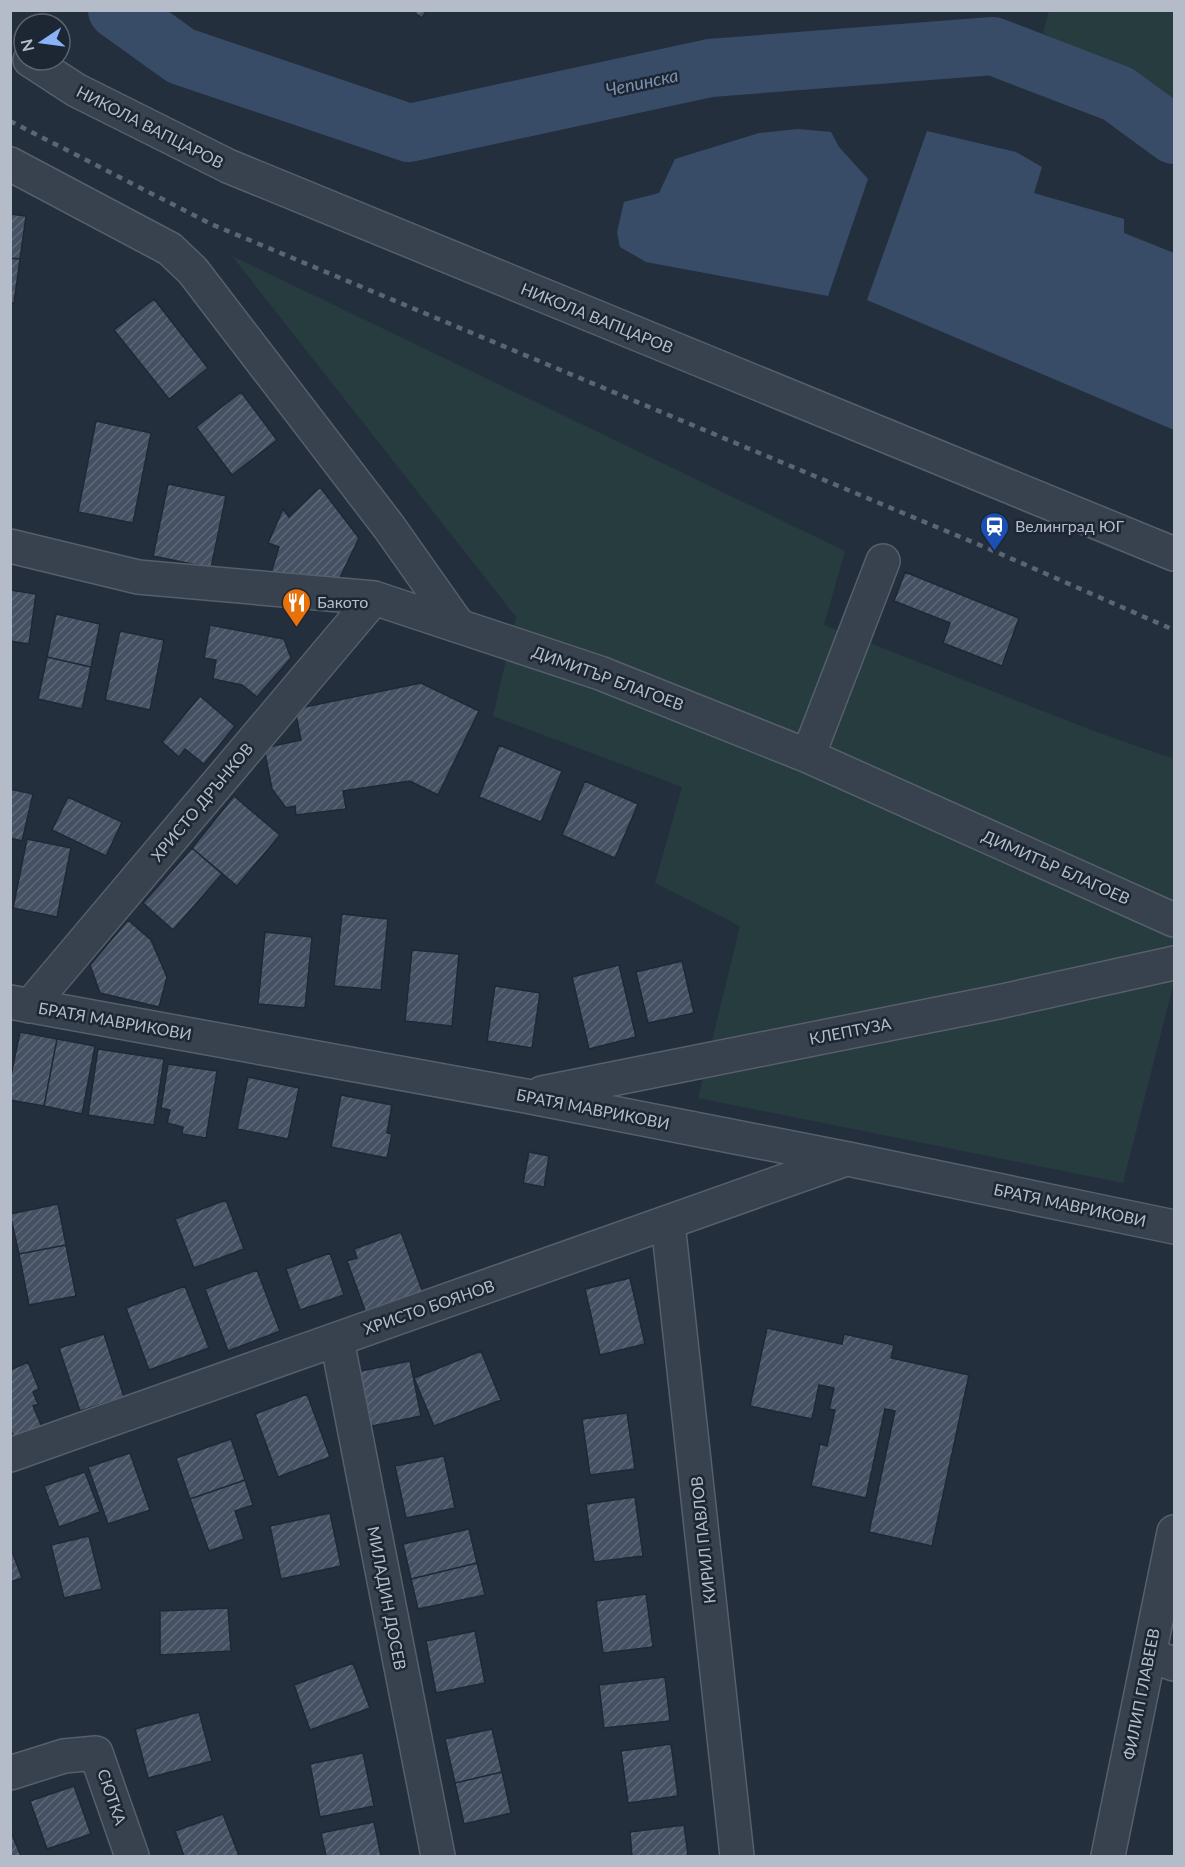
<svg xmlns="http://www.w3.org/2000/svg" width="1185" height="1867" font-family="Lato,sans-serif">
  <defs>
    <pattern id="building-hatch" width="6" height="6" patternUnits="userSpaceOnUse" patternTransform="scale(1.5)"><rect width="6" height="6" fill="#455162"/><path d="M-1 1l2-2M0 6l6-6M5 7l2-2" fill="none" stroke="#5d6877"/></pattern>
  </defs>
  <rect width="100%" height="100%" fill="#242f3e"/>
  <path fill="#263c3f" d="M1049,11h125v106l-131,-84z
    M232,256l613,295 -21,74 267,105 83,29v223l-51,201 -425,-85 42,-172 -85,-43 27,-96 -189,-71 23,-99z"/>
  <path fill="#394c67" d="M798,129l33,3 8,15 29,32 -40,117 -182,-34 -26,-15 -3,-15 7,-30 35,-9 16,-34 84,-26z
    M927,131l89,21 26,15 -8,26 90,26v14l50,20v177l-307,-130z"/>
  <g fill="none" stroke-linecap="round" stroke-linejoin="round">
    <path stroke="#394c67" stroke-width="58" d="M117,10l64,46 228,77 301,-65 283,-22 125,48 56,41"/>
  </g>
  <path fill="url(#building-hatch)" stroke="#1f2835" stroke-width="1.5" d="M411,10h16l-5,8z
    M10,214l16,2 -6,43 -10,-1z
    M10,258l10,1 -6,44 -4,-1z
    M154,299l54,69 -39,31 -55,-69z
    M241,392l36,48 -45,35 -36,-48z
    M96,421l55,12 -18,90 -55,-11z
    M168,484l58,12 -15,72 -58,-12z
    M320,487l39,51 -23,48 -65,-13 8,-26 -11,-4 15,-34 6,8z
    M905,572l114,46 -17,48 -59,-23 7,-20 -56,-22z
    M10,590l26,4 -7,50 -19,-3z
    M56,614l44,10 -9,43 -44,-10z
    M210,625l74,14 7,19 -34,39 -15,-12 -29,-6 3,-19 -12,-2z
    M120,631l44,9 -14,70 -45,-10z
    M47,657l44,10 -9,42 -44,-10z
    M421,683l58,28 -41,84 -28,-14 -67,10 3,18 -50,6 -1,-9 -9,2 -14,-19 -8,-41 37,-8 -6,-31z
    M200,696l35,30 -31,38 -19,-15 -6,8 -17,-15z
    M499,745l63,26 -21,51 -62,-25z
    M585,781l53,23 -23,54 -53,-23z
    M10,789l23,5 -11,47 -12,-3z
    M234,796l46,39 -43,51 -45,-38z
    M68,797l54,25 -16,34 -54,-26z
    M27,839l44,9 -14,69 -44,-9z
    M192,848l30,26 -49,56 -30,-27z
    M342,914l46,5 -7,71 -47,-4z
    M128,920l23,20 16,37 -8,30 -59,-14 -10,-28z
    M265,932l47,5 -7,71 -47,-4z
    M412,950l47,4 -7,72 -47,-5z
    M682,961l12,52 -46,10 -12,-51z
    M619,965l17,72 -47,12 -17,-72z
    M495,986l45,7 -8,55 -45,-7z
    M20,1032l37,7 -13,67 -34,-6v-20z
    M57,1039l38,7 -13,68 -38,-8z
    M98,1049l66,10 -10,66 -66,-10z
    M168,1064l49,7 -11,67 -24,-4 1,-7 -16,-4 3,-13 -9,-2z
    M248,1077l51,11 -11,51 -51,-10z
    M341,1095l51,10 -5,28 5,1 -5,24 -56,-11z
    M529,1152l20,4 -5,31 -21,-4z
    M226,1200l18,49 -50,19 -19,-49z
    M58,1204l8,41 -47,9 -9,-40z
    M401,1232l22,61 -57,20 -19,-52 10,-3 -3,-9z
    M66,1245l10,51 -47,9 -10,-51z
    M330,1253l14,42 -44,15 -14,-41z
    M257,1270l23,61 -52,20 -23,-62z
    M630,1278l15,66 -45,11 -15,-66z
    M185,1286l24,62 -60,22 -23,-62z
    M767,1328l75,16 2,-10 50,11 -3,13 78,17 -37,171 -63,-14 26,-121 -10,-2 -19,89 -55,-12 9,-42 7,2 8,-36 -6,-1 5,-21 -15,-3 -7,34 -62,-13z
    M104,1334l20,63 -44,14 -21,-63z
    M481,1351l20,49 -67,26 -20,-48z
    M410,1361l11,55 -54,11 -11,-55z
    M28,1362l11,27 -6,3 5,12 -5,2 9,21 -28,10 -4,-8v-59z
    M307,1394l23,63 -52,20 -23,-63z
    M627,1413l8,56 -45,6 -8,-56z
    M231,1439l14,41 -55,19 -14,-41z
    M130,1453l20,57 -42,14 -20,-57z
    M444,1456l11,52 -49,10 -11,-52z
    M85,1472l15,40 -41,15 -15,-41z
    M245,1480l8,25 -18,6 9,28 -35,12 -19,-52z
    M635,1497l8,59 -49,6 -8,-58z
    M330,1513l11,53 -60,13 -11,-53z
    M469,1529l8,34 -66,16 -8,-35z
    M89,1536l13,53 -38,9 -13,-53z
    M10,1546l12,32 -12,4z
    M477,1563l8,32 -67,14 -7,-30z
    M646,1594l7,53 -50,6 -7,-52z
    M228,1608l3,43 -71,4v-44z
    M475,1631l10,52 -49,10 -10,-52z
    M353,1663l17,45 -60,22 -16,-45z
    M665,1677l5,44 -66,7 -5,-43z
    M199,1712l13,49 -64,17 -13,-49z
    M492,1729l10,43 -47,11 -10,-44z
    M671,1744l7,52 -50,7 -7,-52z
    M363,1753l11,53 -54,11 -10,-53z
    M502,1772l9,41 -47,11 -9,-41z
    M74,1786l17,48 -44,15 -17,-48z
    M223,1814l16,42h-55l-9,-25z
    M374,1822l7,34h-55l-5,-23z
    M684,1825l4,31h-56l-2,-24z
    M10,1830l11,26h-11z"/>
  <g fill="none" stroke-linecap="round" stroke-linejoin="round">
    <defs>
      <path id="minor" d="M30,60l46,30 152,76 946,388
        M10,164l160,85 23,22 196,256 69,98
        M10,546l128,31 236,21 226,75 208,83 366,164
        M808,756l75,-195
        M10,1002l516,94 322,63 326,68
        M30,1006l344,-408
        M542,1093l456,-91 176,-39
        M668,1223l69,633
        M337,1340l101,516
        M10,1455l836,-296
        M1149,1655l25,9
        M10,1773l54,-17 32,-3 36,103
        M1108,1856l66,-324"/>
    </defs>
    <use href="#minor" stroke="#565f6c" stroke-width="36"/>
    <use href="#minor" stroke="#38414e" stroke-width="33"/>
    <path stroke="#5a6575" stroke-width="4.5" stroke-dasharray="6 6" stroke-linecap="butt" d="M10,121l201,103 783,327 180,79"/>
  </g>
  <defs>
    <symbol id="station-pin" viewBox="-11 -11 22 30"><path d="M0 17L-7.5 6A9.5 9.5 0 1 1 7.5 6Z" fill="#1a4fb4" stroke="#1d2633"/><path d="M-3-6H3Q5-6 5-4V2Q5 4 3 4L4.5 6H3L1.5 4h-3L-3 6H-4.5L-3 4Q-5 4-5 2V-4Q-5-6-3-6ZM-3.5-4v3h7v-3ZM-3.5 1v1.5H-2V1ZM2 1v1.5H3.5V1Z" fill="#fff"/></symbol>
    <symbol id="restaurant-pin" viewBox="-11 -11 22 30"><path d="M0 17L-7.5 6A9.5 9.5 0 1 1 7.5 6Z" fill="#e8710a" stroke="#1d2633"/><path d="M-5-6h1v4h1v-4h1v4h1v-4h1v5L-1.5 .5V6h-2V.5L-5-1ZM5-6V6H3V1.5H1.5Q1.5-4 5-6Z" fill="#fff"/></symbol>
  </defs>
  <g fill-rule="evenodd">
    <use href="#station-pin" x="978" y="510" width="33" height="45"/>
    <use href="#restaurant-pin" x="280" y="586" width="33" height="45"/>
  </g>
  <g text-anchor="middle" stroke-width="5" stroke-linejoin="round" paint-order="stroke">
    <g font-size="16" fill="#b4bcc9" stroke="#1d2633">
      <text transform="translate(150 127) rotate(27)" y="6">НИКОЛА ВАПЦАРОВ</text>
      <text transform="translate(597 318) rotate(22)" y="6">НИКОЛА ВАПЦАРОВ</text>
      <text transform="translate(608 678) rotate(20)" y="6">ДИМИТЪР БЛАГОЕВ</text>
      <text transform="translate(202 802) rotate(-50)" y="6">ХРИСТО ДРЪНКОВ</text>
      <text transform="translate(1056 867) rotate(24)" y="6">ДИМИТЪР БЛАГОЕВ</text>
      <text transform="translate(115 1021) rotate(10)" y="6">БРАТЯ МАВРИКОВИ</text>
      <text transform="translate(850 1031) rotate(-11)" y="6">КЛЕПТУЗА</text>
      <text transform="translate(593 1109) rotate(11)" y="6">БРАТЯ МАВРИКОВИ</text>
      <text transform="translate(1070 1205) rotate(12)" y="6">БРАТЯ МАВРИКОВИ</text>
      <text transform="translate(429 1307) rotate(-19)" y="6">ХРИСТО БОЯНОВ</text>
      <text transform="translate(703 1540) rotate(-96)" y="6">КИРИЛ ПАВЛОВ</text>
      <text transform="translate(387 1598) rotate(79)" y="6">МИЛАДИН ДОСЕВ</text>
      <text transform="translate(1141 1694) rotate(-79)" y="6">ФИЛИП ГЛАВЕЕВ</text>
      <text transform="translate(112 1797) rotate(71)" y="6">СЮТКА</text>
    </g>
    <g font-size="16" fill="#b4bcc9" stroke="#1d2633" text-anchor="start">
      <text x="1015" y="532">Велинград ЮГ</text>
      <text x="317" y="608">Бакото</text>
    </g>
    <g font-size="18" font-style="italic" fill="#7c92b1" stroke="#1d2633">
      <text transform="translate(642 83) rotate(-12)" y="6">Чепинска</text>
    </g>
  </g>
  <rect width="1185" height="1867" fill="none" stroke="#b4bcc9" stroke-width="24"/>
  <g transform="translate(42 42) rotate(257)"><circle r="28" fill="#1d2633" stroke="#59626f" stroke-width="1.5"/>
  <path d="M0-4.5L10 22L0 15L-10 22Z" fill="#8ab4f8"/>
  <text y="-9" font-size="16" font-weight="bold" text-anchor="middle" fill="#b4bcc9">N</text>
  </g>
</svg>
